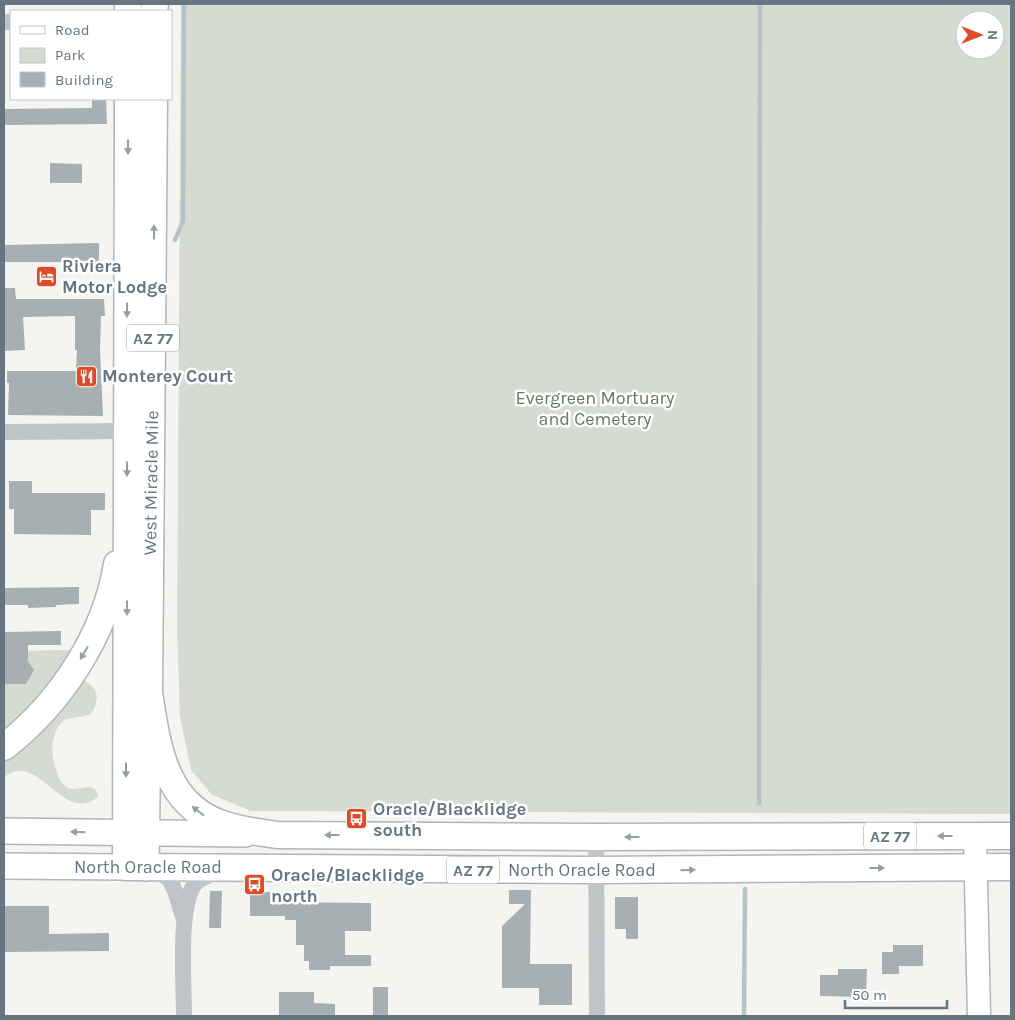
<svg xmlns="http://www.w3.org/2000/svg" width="1015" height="1020" font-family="Karla,sans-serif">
  <rect width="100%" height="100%" fill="#f5f4f1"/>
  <path fill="#d6dbd2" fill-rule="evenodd" d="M181,4h830v810l-760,-3 -39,-16 -21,-25 -11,-54 -3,-87zM965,20h30v30h-30z
    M71,650l-13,26 -54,58v-83z
    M79,677c10,6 21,12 17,26 -1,5 -3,10 -8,12 -7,3 -16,2 -23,5 -7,4 -10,13 -12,20 -3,11 3,40 13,47 11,7 30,-9 32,10 -37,28 -58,-47 -94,-20v-20z"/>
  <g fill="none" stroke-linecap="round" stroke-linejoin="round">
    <path stroke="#b6c3c6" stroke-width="4.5" d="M175,240l8,-19 1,-217
      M759,803l1,-799
      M744,1016l1,-127"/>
  </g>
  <path fill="#a7afb3" d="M92,99h14l1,25 -103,1v-16l88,-1z
    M50,163l32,1v19h-32z
    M99,243v19h-95v-17z
    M4,288h11l1,11h88l1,17h-4l-1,33 3,67 -95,-1 1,-32h-2v-12h69l1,-21h-2v-34l-52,1 2,33 -21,1z
    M9,481h23v12h73v17h-14v25l-77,-1v-25h-5z
    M79,587v17l-23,1v2l-28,1v-3h-24v-17z
    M61,631v14h-33v16l6,9 -8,14h-22v-52z
    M509,890h22l-1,74h42v41h-33v-17h-37v-62l23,-22h-16z
    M210,891h12l-1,37h-12z
    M250,892h25v10l96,1v28h-26v24h26v11h-41v4h-21v-9h-5v-16h-8v-25h-11v-4h-35z
    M615,897h23v42h-12v-10h-11z
    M4,906h45v28l60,-1v18l-105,1z
    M893,945h30v21h-24v8h-17v-22h11z
    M838,969h29l-1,28 -46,-1v-21h18z
    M373,987h15v29h-15z
    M279,992h35v11l21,1v12h-56z"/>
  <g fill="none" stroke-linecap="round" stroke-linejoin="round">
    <defs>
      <path id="secondary" d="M975,836l4,180"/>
      <path id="primary" d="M4,831l241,3
        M4,866l122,1
        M146,868l2,-145"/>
      <path id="trunk" d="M128,11v-7
        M154,11l1,-7
        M128,99l-2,768 469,3 416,-3
        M154,99l-5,594c8,49 14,108 68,129 19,8 40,10 60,13l319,2 415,-1
        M4,747c56,-43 102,-113 113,-183"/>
    </defs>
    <use href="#secondary" stroke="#b0b6ba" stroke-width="25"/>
    <use href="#primary" stroke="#b1b6b9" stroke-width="28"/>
    <use href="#trunk" stroke="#b1b5b8" stroke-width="29"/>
    <path stroke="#c0c4c7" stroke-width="16" d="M4,22h7
      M4,432l132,-1
      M596,837l1,179
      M154,868l16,12 5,11 9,29
      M184,1016c0,-30 -6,-107 10,-131 5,-7 16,-10 23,-14"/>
    <use href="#secondary" stroke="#fff" stroke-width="22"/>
    <use href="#primary" stroke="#fff" stroke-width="25"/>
    <use href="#trunk" stroke="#fff" stroke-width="26"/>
  </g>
  <defs><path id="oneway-solid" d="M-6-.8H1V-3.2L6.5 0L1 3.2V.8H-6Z" transform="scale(1.25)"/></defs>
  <g fill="#939ea7">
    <use href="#oneway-solid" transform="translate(128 147) rotate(90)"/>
    <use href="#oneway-solid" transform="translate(154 232) rotate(-90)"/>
    <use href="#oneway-solid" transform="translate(127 310) rotate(90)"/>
    <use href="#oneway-solid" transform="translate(127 469) rotate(90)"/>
    <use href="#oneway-solid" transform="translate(127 608) rotate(90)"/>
    <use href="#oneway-solid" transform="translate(84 653) rotate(121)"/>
    <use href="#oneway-solid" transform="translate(126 770) rotate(90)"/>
    <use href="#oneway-solid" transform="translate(198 811) rotate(-143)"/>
    <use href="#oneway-solid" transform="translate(78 832) rotate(-179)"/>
    <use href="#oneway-solid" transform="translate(332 835) rotate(-180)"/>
    <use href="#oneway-solid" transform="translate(945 836) rotate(180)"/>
    <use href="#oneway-solid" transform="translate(632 837) rotate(180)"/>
    <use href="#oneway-solid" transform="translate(877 868)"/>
    <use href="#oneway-solid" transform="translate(688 870) rotate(-1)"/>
  </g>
  <defs>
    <symbol id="hotel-square" viewBox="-11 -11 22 22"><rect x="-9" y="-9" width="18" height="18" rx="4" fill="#dc4c29" stroke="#fff"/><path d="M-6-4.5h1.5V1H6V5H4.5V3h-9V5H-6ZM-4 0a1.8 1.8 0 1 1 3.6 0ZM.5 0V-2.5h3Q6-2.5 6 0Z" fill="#fff"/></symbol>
    <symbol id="restaurant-square" viewBox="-11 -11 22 22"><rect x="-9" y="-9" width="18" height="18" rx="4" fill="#dc4c29" stroke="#fff"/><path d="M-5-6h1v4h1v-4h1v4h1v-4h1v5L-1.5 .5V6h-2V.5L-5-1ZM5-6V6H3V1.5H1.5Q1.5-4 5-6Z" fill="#fff"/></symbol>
    <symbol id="bus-square" viewBox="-11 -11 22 22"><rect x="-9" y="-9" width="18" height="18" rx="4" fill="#dc4c29" stroke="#fff"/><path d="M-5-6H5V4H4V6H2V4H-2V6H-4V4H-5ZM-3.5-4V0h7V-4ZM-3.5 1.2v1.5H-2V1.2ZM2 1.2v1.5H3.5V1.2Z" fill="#fff"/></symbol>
  </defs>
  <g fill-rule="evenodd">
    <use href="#hotel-square" x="34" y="264" width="25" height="25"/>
    <use href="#restaurant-square" x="74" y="364" width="25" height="25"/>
    <use href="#bus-square" x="344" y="806" width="25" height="25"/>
    <use href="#bus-square" x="242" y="872" width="25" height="25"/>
  </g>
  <g text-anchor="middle" stroke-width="5" stroke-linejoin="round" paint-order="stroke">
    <g fill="#fff" stroke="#939ea7" stroke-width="1">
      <rect x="127" y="324.5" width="52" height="27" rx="4"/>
      <rect x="864" y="822.5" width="52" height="27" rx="4"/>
      <rect x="447" y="856.5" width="52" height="27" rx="4"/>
    </g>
    <g font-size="16" font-weight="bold" fill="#657581">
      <text x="153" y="344">AZ 77</text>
      <text x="890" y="842">AZ 77</text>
      <text x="473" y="876">AZ 77</text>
    </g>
    <g font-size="18" font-weight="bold" fill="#657581" stroke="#fff" text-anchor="start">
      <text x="62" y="272">Riviera<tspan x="62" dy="21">Motor Lodge</tspan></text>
      <text x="102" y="382">Monterey Court</text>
      <text x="373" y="815">Oracle/Blacklidge<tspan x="373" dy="21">south</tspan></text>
      <text x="271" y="881">Oracle/Blacklidge<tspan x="271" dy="21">north</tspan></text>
    </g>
    <g font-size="18" fill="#687863" stroke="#fff">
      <text x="595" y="404">Evergreen Mortuary<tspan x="595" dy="21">and Cemetery</tspan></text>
    </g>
    <g font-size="18" fill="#657581" stroke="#fff">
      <text transform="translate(151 483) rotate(-89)" y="6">West Miracle Mile</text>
      <text x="148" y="873">North Oracle Road</text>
      <text x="582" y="876">North Oracle Road</text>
    </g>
  </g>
  <rect width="1015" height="1020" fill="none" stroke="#657581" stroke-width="10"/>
  <rect x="10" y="10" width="162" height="90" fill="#ffffff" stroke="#c1c8cd"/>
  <rect x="20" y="26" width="25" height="8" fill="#ffffff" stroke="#c1c8cd"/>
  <text x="55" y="35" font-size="15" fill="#657581">Road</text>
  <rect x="20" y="48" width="25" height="15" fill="#d6dbd2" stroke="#c1c8cd"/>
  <text x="55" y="60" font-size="15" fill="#657581">Park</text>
  <rect x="20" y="72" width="25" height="15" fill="#a7afb3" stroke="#c1c8cd"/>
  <text x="55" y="85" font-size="15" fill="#657581">Building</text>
  <g transform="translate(980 35) rotate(90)"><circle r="24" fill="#ffffff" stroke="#c1c8cd"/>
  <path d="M0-4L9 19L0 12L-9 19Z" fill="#dc4c29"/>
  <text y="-8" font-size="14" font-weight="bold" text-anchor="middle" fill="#657581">N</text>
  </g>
  <path d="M845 1000v8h102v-8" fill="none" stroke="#657581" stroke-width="2.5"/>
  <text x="852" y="1000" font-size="15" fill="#657581" stroke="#ffffff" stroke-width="4" paint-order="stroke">50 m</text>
</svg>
